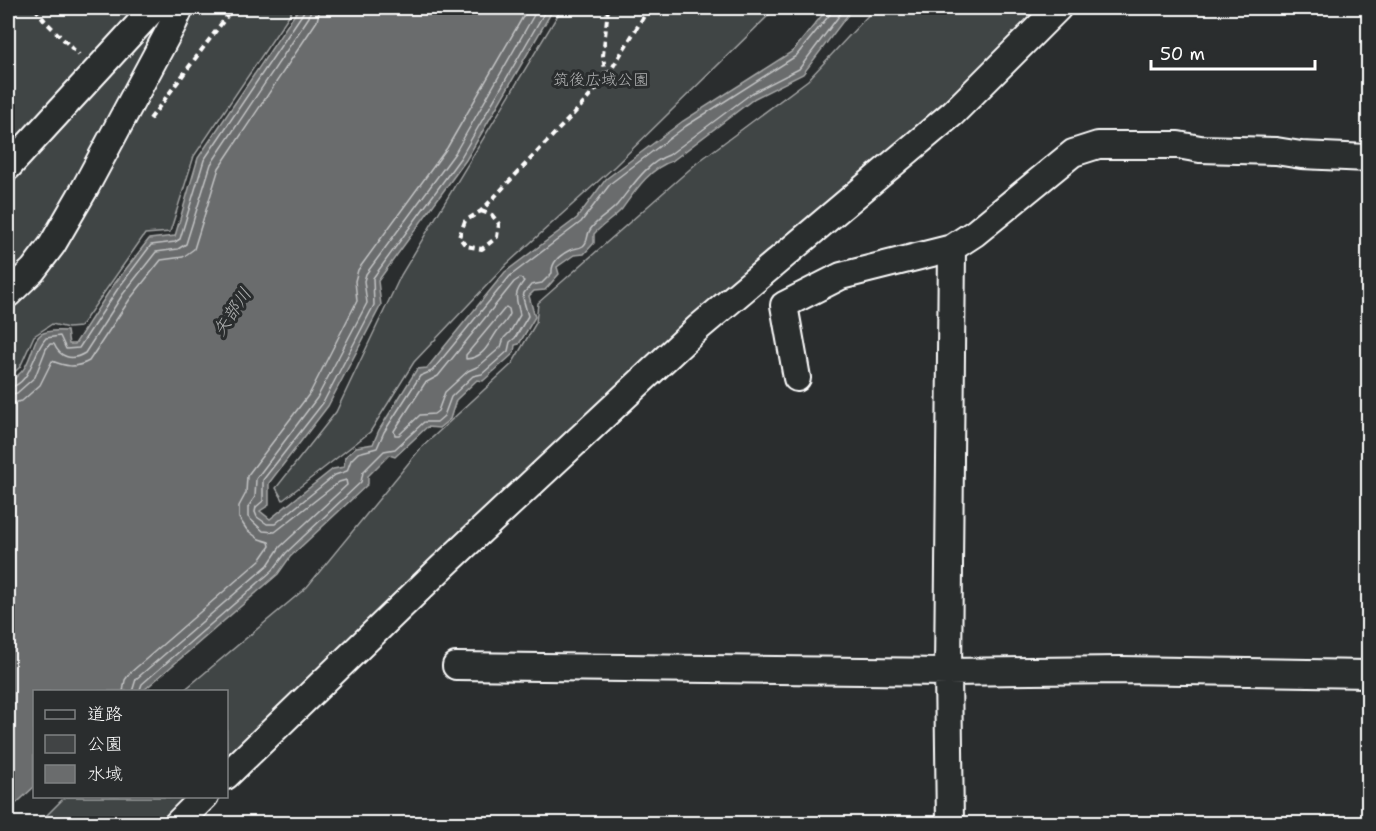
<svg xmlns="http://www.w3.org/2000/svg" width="1376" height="831" font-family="'Shantell Sans','Klee One',sans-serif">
  <rect width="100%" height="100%" fill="#2a2d2e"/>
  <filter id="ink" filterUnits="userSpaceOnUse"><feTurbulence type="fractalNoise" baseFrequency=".0167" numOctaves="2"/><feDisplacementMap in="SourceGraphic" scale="12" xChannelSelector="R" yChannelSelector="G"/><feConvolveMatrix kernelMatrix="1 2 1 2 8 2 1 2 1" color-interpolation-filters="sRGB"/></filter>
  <g filter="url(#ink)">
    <path fill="#414445" stroke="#a0a2a2" stroke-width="1.5" d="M8,8h286l-100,148 -24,76 -25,2 -65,93 -12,1 -16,-4 -18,12 -14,31 -12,11z
      M562,8h214l-161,158 -108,98 -93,98 -44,70 -87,68 -7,-12 60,-76 65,-137z
      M875,8h172l-297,269 -523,492 -1,-77h-44l125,-105 113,-138 92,-85 24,-41 2,-20 160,-141 110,-82z
      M65,797h133l-27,26 -133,1z"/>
    <path fill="#6a6c6d" stroke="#a6a7a7" stroke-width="1.5" d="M299,8h255l-88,152 -88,121 3,24 -53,101 -59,77v22l-9,6 10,8 63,-50 11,-2 1,-10 11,-10 17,-3 6,-14 38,-61 10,-1 78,-96 72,-54 29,-39 77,-58 110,-70 35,-43h25l-50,66 -48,24 -83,63c-22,7 -37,30 -50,48 -8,9 -20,16 -28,25v9l-10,11 -10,1 -17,12 2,7 -14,16 -11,1 -5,5 6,21 -16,27 -4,1 -1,8 -31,28 -6,-1 -21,20 -6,19 -11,9 -12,-1 -32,30 -6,-2 -21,21v8l-78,73 -12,17 -135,117 -109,1v95l-26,24v-427c5,-5 14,-11 17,-17 14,-25 4,-39 42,-36l2,13h6l37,-57 37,-48 26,-3 23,-78z"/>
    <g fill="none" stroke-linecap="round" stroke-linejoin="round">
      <path stroke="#c3c4c5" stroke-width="1.5" d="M547,8l-86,149 -88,121 1,27 -51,98 -60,77v21l-7,6 -1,5 2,5 10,7h8l60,-49 12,-4 4,-11 7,-7 19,-5 7,-16 36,-56 12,-5 78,-95 71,-54 30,-39 75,-57 110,-70 35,-43 1,-5
        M520,278l4,3c-12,15 -7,18 -4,34l-10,17 -6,6 -3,9 -22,19 -11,5 -23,21 -7,19 -4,3 -14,1 -21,20h-4l-1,-4 31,-48 13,-7 76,-94z
        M506,307l3,2 1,5c-3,7 -7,11 -12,16 -9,12 -13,28 -32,29v-4z
        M8,388c24,-4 24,-35 38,-50l14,-2 6,13 13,-1 38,-58 34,-45 24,-3 5,-3 24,-79 99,-147 1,-5
        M8,395l9,-2 18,-16 11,-28 4,-5h4c6,14 18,17 31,9l38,-59 33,-42 22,-3 8,-5 25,-80 98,-147 2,-9
        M8,404l14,-3 18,-16 12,-24c13,5 23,8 37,0l41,-62 31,-39 22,-3 11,-8 25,-81 98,-147 3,-13
        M123,692l2,-12 5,-7 131,-114 9,-13 -1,-4 -10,-3 -12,-9 -8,-12v-12l7,-13 1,-17 63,-83 47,-92 -2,-20 3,-11 89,-122 81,-140
        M132,692l4,-13 132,-114 12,-18 67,-62 -1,-5 -7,2 -64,50 -12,-1 -15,-14v-10l7,-10 1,-18 61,-81 50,-95 -3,-22 2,-7 89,-121 83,-145
        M139,692l3,-8 131,-114 13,-17 75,-71 2,-10 21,-21 11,-2 29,-27h13l7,-6 7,-19 22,-21 9,-2 26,-23 2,-9 5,-4 13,-22 -5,-18 1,-5 7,-8 11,-2 10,-10c-1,-11 8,-18 18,-23 4,-2 9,-1 13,-4 6,-5 3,-10 7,-16 6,-10 19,-16 27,-25 15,-18 29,-42 52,-50l83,-62 47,-24 46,-61"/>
      <defs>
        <path id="street" d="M8,167l146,-159
          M8,294l25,-24 19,-25 32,-55 90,-168 6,-14
          M797,378l-13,-73 57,-29 111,-28
          M456,666l492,6 173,-2 247,4
          M226,776l214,-207 258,-241 255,-215 105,-105
          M177,824l28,-28
          M950,824l-2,-152 4,-424 23,-15 98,-80 25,-8h80l22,4 76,2 25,4 67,3"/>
      </defs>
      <use href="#street" stroke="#fff" stroke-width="30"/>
      <path stroke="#fff" stroke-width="4" stroke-dasharray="6 4.5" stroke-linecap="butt" d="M35,8l10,13 34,34
        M606,77l-3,-21 5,-48
        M150,119l83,-111
        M481,211l11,4 7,9 -2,13 -15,12 -16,-3 -7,-9 6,-16 16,-10 100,-105 25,-28 43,-70"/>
      <use href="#street" stroke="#2a2d2e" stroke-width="26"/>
    </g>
  </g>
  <g text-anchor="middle" stroke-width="6" stroke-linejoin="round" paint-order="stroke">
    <g font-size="16" fill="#b3b4b5" stroke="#2a2d2e">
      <text x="601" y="85">筑後広域公園</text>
    </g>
    <g font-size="18" font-style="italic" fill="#b4b6b6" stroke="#2a2d2e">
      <text transform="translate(232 312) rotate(-56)" y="6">矢部川</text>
    </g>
  </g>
  <rect width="1376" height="831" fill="none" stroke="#2a2d2e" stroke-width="30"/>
  <rect x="15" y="15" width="1346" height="801" fill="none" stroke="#fff" stroke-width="2" filter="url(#ink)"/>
  <rect x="33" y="690" width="195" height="108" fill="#2a2d2e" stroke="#7f8182" stroke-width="1.5"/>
  <rect x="45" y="710" width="30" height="9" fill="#2a2d2e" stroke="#7f8182" stroke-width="1.5"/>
  <text x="87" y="720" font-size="18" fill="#ffffff">道路</text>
  <rect x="45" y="735" width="30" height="18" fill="#414445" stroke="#7f8182" stroke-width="1.5"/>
  <text x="87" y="750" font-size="18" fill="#ffffff">公園</text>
  <rect x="45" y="765" width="30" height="18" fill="#6a6c6d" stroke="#7f8182" stroke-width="1.5"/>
  <text x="87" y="780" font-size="18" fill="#ffffff">水域</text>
  <path d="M1151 60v9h164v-9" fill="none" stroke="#ffffff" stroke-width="3"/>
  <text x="1160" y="60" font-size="18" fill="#ffffff" stroke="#2a2d2e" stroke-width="4.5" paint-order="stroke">50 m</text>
</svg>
